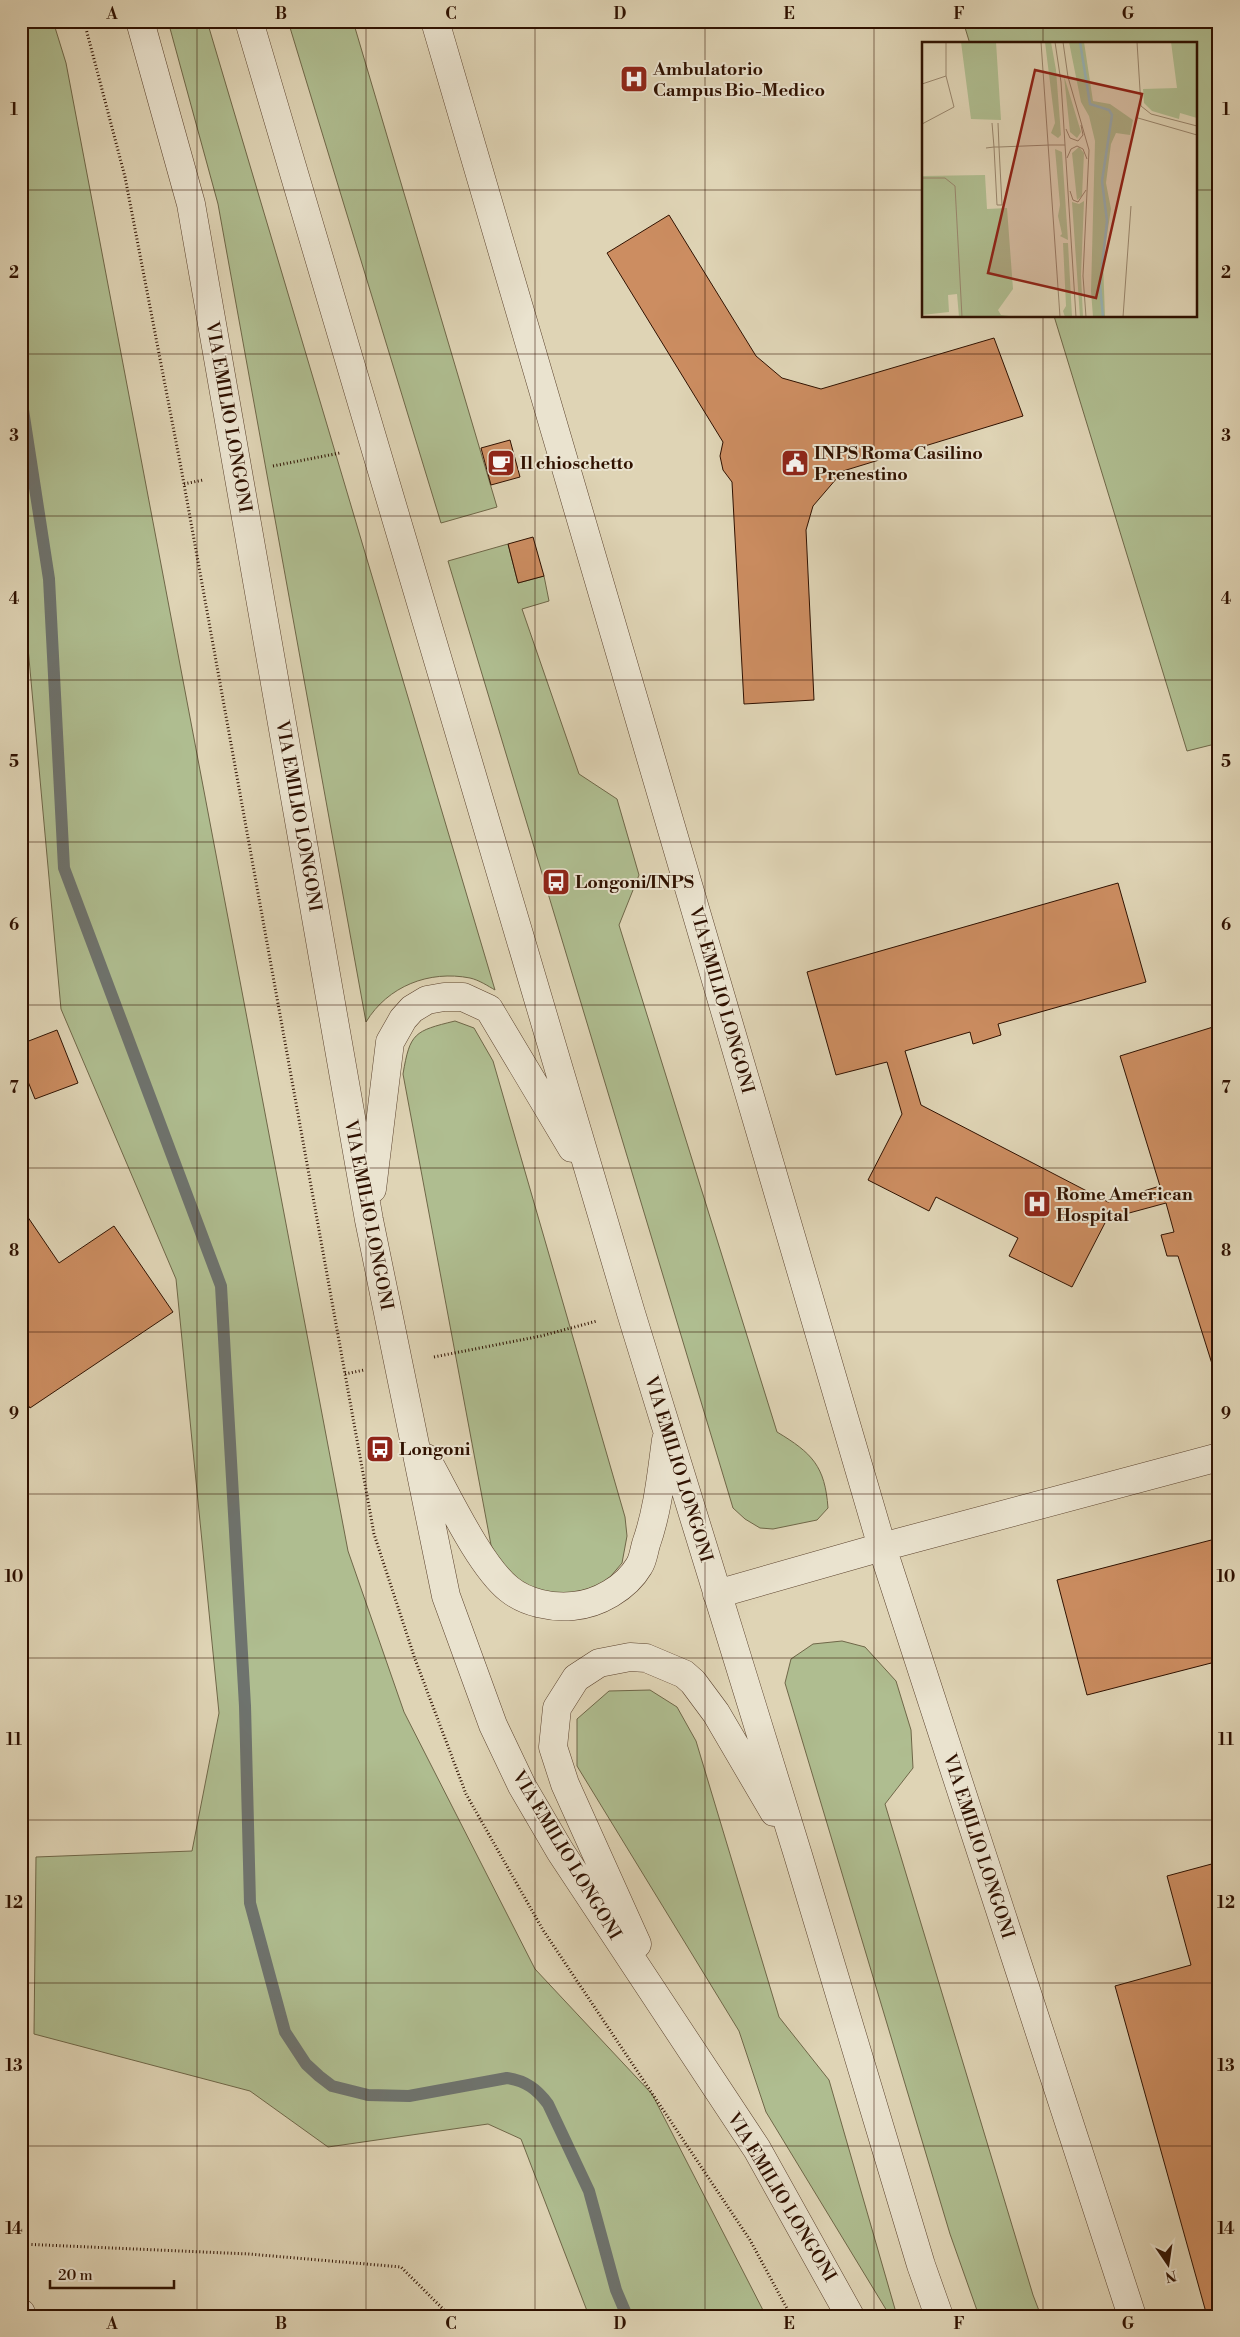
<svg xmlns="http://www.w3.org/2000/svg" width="1240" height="2337" font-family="'Libre Bodoni',serif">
  <rect width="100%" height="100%" fill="#dfd4b5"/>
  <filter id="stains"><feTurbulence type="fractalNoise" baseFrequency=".004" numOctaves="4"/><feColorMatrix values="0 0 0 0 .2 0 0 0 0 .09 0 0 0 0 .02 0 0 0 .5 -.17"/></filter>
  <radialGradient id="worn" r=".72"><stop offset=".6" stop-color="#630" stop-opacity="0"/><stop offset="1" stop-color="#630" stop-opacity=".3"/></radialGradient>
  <path fill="#afbd90" stroke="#6f6748" d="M21,21h32l13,42 282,1488 56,161 131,257 117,125 114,222h-177l-68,-177 -33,-15 -160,23 -78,-56 -216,-57 2,-177 156,-6 27,-138 -43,-434 -115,-270 -40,-438z
    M168,21h39l288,969c-7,-4 -16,-10 -25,-12 -41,-8 -82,8 -104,44l-148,-818z
    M288,21h65l144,486 -56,16z
    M963,21h256v722l-32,8 -133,-435h142v-272h-226z
    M508,544l10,39 26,-7 5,25 -27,8 57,165 38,25 22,76 -20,50 158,507c35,21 48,34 51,76l-11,12 -44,9 -13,-1 -15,-9 -12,-11 -285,-947z
    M455,1021l19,7 19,33 132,456 2,19 -5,27 -17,20 -22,13h-48l-34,-30 -10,-21 -88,-471c7,-41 11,-43 52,-53z
    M842,1641l23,6 31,34 15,49 2,38 -28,36 148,491 8,21h-62l-29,-82 -165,-551 6,-24 22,-15z
    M650,1690l27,17 19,34 83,276 50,63 68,236h-7l-124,-204 -27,-81 -162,-265v-47l32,-28z"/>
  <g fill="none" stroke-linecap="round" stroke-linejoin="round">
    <path stroke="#6e736e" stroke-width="12" d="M21,397l28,182 15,289 157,418 24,420 5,197 35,129 21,32 13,12 13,10 36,9 41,1 98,-18c19,3 30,11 41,26l41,87 27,99 11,26"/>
  </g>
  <path fill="#cc8d61" stroke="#2f1100" d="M669,215l87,141 26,22 39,11 173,-51 29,78 -180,55 -30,35 -7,24 8,170 -70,4 -12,-222 -9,-12 -3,-14 3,-14 -116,-189z
    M510,440l10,37 -29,8 -10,-37z
    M533,537l11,39 -26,7 -10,-39z
    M1118,883l28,99 -148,42 3,11 -28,9 -3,-12 -65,19 16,54 187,97 52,-16 -40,-130 93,-29 6,20v318l-6,2 -35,-111h-11l-6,-21 13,-3 -8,-29 -59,16 -35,68 -63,-31 9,-18 -82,-41 -7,14 -61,-31 34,-66 -15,-52 -51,13 -29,-103z
    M57,1030l21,53 -43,16 -14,-35v-20z
    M21,1207l38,56 55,-37 59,86 -143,96 -9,-14z
    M1219,1538v123l-132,34 -30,-115z
    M1219,1862v454h-12l-92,-330 76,-21 -24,-89z"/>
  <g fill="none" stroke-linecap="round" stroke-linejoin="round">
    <defs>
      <path id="minor" d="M140,21l51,183 178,1016 77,376 47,129 29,61 38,65 197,298 93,167
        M249,21l382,1292 167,542 123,410 18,51
        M435,21l447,1526 250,769
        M372,1189l18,-147 13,-23 9,-10 15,-9 17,-3h19l26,12 83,139
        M426,1458c20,35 53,107 83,131 17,14 43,19 64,17 25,-2 53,-18 66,-40 4,-6 5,-15 7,-22 12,-34 15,-68 20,-104
        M717,1594l165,-47 337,-90
        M637,1944l-72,-160 -12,-37 4,-39 19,-30 23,-15 31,-6 16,1 38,16 9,8 23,31 58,99
        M21,2313l1,3"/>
    </defs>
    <use href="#minor" stroke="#5b422d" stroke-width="29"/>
    <path stroke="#2f1100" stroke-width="3" stroke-dasharray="1 2.5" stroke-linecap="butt" d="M84,21l41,156 57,296 192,1061 41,125 51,135 77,136 207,310 41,76
      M273,466l67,-13
      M184,484l19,-4
      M434,1357l107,-21 56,-15
      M345,1374l19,-4
      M21,2244l228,10 152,13 49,49"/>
    <use href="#minor" stroke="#eae3cf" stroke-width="28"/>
  </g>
  <path fill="none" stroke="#2f1100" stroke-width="1" stroke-opacity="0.55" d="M197,21v2295M366,21v2295M535,21v2295M705,21v2295M874,21v2295M1043,21v23M21,190h903M1196,190h23M1043,316v2000M21,354h1198M21,516h1198M21,680h1198M21,842h1198M21,1005h1198M21,1168h1198M21,1332h1198M21,1494h1198M21,1658h1198M21,1820h1198M21,1983h1198M21,2146h1198"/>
  <defs>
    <symbol id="hospital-square" viewBox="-11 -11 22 22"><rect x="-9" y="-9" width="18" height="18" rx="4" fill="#8f2418" stroke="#eae3cf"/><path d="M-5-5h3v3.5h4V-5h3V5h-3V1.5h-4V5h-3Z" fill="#fff"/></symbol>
    <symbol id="cafe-square" viewBox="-11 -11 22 22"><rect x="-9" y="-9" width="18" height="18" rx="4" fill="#8f2418" stroke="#eae3cf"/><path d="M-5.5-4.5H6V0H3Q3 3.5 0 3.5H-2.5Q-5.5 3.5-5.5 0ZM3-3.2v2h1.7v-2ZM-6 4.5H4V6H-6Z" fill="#fff"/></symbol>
    <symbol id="civic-square" viewBox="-11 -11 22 22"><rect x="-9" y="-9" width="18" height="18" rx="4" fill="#8f2418" stroke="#eae3cf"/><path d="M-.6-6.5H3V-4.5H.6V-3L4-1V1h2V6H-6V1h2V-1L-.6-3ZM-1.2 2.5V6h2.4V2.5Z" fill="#fff"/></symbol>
    <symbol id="bus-square" viewBox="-11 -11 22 22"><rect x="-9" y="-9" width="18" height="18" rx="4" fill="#8f2418" stroke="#eae3cf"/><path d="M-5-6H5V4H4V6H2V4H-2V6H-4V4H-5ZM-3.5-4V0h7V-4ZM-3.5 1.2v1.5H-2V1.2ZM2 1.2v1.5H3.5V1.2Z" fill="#fff"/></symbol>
  </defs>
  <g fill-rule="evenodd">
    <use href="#hospital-square" x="618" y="63" width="32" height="32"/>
    <use href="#cafe-square" x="485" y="447" width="32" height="32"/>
    <use href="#civic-square" x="779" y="447" width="32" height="32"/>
    <use href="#bus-square" x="540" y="866" width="32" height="32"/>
    <use href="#hospital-square" x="1021" y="1188" width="32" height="32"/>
    <use href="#bus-square" x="364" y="1433" width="32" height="32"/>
  </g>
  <g text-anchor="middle" stroke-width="4" stroke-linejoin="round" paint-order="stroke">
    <g font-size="18" font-weight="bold" fill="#2f1100" stroke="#eae3cf" text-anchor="start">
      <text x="653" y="75">Ambulatorio<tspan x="653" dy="21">Campus Bio-Medico</tspan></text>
      <text x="814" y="459">INPS Roma Casilino<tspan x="814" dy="21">Prenestino</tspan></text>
      <text x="520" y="469">Il chioschetto</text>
      <text x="575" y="888">Longoni/INPS</text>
      <text x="1056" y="1200">Rome American<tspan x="1056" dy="21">Hospital</tspan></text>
      <text x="399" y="1455">Longoni</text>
    </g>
    <g font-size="18" fill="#2f1100" stroke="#eae3cf">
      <text transform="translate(229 417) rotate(80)" y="6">VIA EMILIO LONGONI</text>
      <text transform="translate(299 816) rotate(80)" y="6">VIA EMILIO LONGONI</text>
      <text transform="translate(722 1000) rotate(74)" y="6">VIA EMILIO LONGONI</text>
      <text transform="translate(369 1215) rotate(79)" y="6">VIA EMILIO LONGONI</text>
      <text transform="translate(679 1469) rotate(73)" y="6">VIA EMILIO LONGONI</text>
      <text transform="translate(979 1846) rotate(72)" y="6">VIA EMILIO LONGONI</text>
      <text transform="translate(567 1855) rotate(59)" y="6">VIA EMILIO LONGONI</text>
      <text transform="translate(782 2197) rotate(59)" y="6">VIA EMILIO LONGONI</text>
    </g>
  </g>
  <g transform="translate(922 42)">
    <rect width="275" height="275" fill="#dfd4b5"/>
    <path d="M39,0h35l5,78 -30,-1zM123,0h6l5,28 5,65 -3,3 -7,-5 4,-10zM147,0h15l9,59 17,3 23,16 -3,15 -14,-2 -5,11 -5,39 5,26 -8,52 2,56h-12l-2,-26 4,-150 -6,-25 -8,-14zM249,0h26v76l-17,-5 -1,6 -27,-8 -8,-8 -1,-14 34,-1zM142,34l17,56 -4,6 -7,-6zM157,105l5,6 -2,43 -5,4 -5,-47zM133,107l7,3 6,88 -8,-4 2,-2 -4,-18 2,-11zM63,133l2,34 20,-1 6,81 -15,21 3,5 15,2h-57l-2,-23 -9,1 1,17 -27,3v-139zM162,159l-3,74 2,42h-3l-8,-115 7,2zM141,201h5l4,74h-7l-2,-6 3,-5z" fill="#afbd90"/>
    <path fill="none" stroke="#98b5b8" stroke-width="2.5" d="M158,0l10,62 19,6 3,5 -10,66 5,40 -7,64 3,32"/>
    <path fill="none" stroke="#99866d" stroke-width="1" d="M119,0l19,275M133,0l6,40 15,235M141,0l5,35 21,73 -6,126 3,41M215,0l4,64 10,8 46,12M0,42l24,-8M216,76l59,17M76,81l1,24 3,58h-5l-3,-58h5l51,-2h15M0,82l32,-17 -8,-31v-34M144,87l4,9 8,3 5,-6 -2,-10M64,106l8,-1 -2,-24M145,116l4,-9 6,-3 6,3 4,10M0,136h23l10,8 7,131M148,149l3,9 5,2 8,-12M201,275l8,-111"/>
    <path fill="#8f2418" fill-opacity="0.15" stroke="#8f2418" stroke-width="2.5" d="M113,28l107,24 -46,204 -108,-25z"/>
    <rect width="275" height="275" fill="none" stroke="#2f1100" stroke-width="2.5"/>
  </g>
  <rect width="1240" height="2337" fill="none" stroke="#dfd4b5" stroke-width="55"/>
  <g transform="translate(1168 2264) rotate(167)" stroke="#eae3cf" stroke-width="4" paint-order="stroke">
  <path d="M0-4L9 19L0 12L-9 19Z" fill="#2f1100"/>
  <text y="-8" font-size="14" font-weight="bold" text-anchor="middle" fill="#2f1100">N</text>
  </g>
  <path d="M50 2280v8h124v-8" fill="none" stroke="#2f1100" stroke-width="2.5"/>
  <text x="58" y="2280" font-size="15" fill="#2f1100" stroke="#eae3cf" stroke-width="4" paint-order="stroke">20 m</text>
  <rect x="28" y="28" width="1184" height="2282" fill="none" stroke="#2f1100" stroke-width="2"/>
  <g font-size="16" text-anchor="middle" font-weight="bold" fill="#2f1100">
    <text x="112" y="19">A</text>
    <text x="281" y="19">B</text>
    <text x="451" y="19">C</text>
    <text x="620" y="19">D</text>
    <text x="789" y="19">E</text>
    <text x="959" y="19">F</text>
    <text x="1128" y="19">G</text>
    <text x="14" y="115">1</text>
    <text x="1226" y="115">1</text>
    <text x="14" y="278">2</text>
    <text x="1226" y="278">2</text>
    <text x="14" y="441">3</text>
    <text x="1226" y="441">3</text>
    <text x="14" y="604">4</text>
    <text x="1226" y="604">4</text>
    <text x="14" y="767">5</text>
    <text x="1226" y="767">5</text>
    <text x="14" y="930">6</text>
    <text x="1226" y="930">6</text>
    <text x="14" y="1093">7</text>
    <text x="1226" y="1093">7</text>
    <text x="14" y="1256">8</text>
    <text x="1226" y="1256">8</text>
    <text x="14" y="1419">9</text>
    <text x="1226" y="1419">9</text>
    <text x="14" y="1582">10</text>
    <text x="1226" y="1582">10</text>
    <text x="14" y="1745">11</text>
    <text x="1226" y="1745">11</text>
    <text x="14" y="1908">12</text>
    <text x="1226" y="1908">12</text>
    <text x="14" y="2071">13</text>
    <text x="1226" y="2071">13</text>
    <text x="14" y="2234">14</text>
    <text x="1226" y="2234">14</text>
    <text x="112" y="2329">A</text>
    <text x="281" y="2329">B</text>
    <text x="451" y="2329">C</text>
    <text x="620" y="2329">D</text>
    <text x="789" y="2329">E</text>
    <text x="959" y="2329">F</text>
    <text x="1128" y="2329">G</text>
  </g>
  <rect width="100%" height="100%" filter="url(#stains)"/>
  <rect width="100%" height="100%" fill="url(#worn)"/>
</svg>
